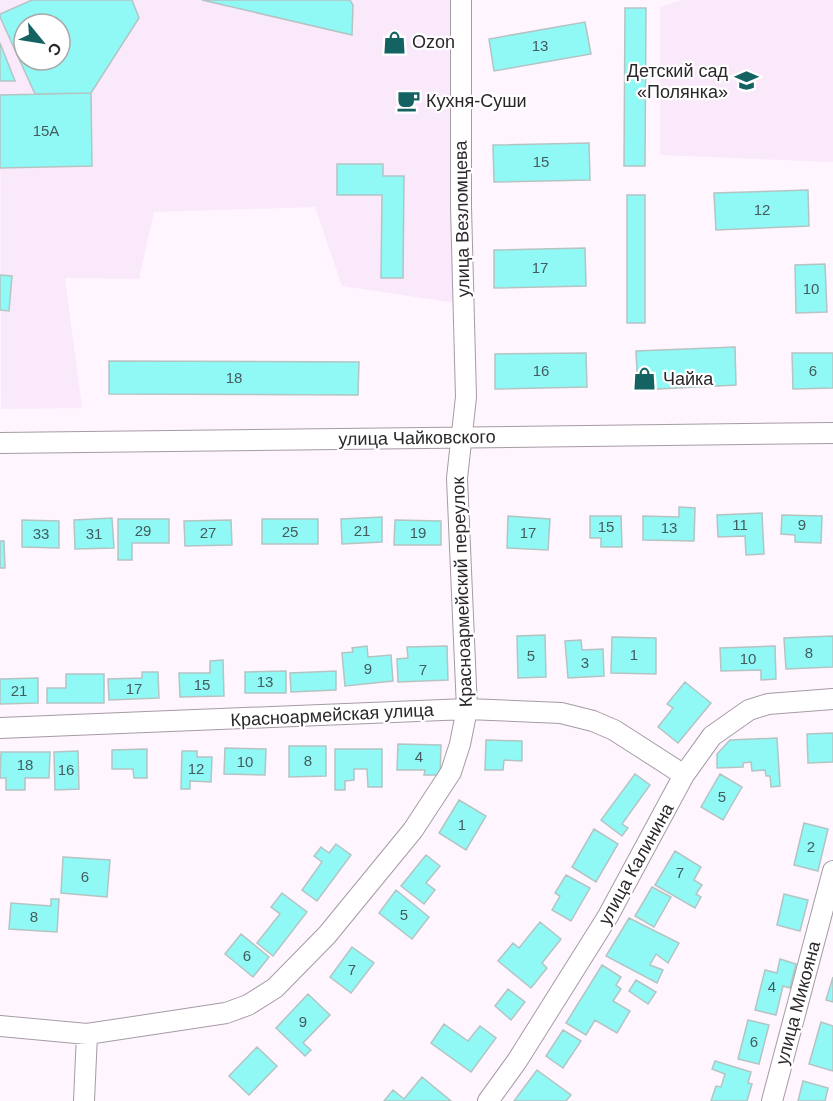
<svg xmlns="http://www.w3.org/2000/svg" width="833" height="1101" font-family="Helvetica,sans-serif">
  <rect width="100%" height="100%" fill="#fef5fe"/>
  <path fill="#fae9fa" fill-rule="evenodd" d="M0,0h461l2,304 -121,-18 -27,-79 -161,5 -15,67 -74,-1 17,130 -81,1zM24,24h36v36h-36z
    M682,0h151v162l-173,-7v-148z"/>
  <path fill="#90f9f6" stroke="#b3c4c3" stroke-width="1.5" fill-rule="evenodd" d="M32,0h100l7,18 -48,75 -56,1 -35,-77v-3zM24,24h36v36h-36z
    M202,0h148l3,5 -1,30z
    M625,8h21l-1,158h-21z
    M585,22l6,32 -97,17 -5,-32z
    M0,43l15,38h-15z
    M91,93l1,73 -92,2v-73z
    M589,143l1,37 -96,2 -1,-37z
    M337,164h46v12h21l-1,102h-22l1,-83h-45z
    M808,190l1,36 -93,4 -2,-37z
    M627,195h18v128h-18z
    M585,248l1,38 -92,2v-38z
    M825,264l2,48 -31,1 -1,-48z
    M0,275l12,1 -3,35 -9,-1z
    M735,347l1,38 -98,5 -2,-39z
    M586,353l1,34 -92,2v-35z
    M792,353h41v35l-40,1z
    M109,361l250,1 -1,33 -249,-1z
    M679,507l16,1 -1,33 -51,-1v-24l36,1z
    M762,513l2,41 -18,1 -1,-19 -27,1 -1,-22z
    M782,515l40,1 -1,27 -26,-1v-7l-14,-1z
    M508,516l42,3 -2,31 -41,-2z
    M590,516h31l1,31h-21v-9h-11z
    M382,517v25l-40,2 -1,-25z
    M112,518l2,30 -39,1 -1,-29z
    M118,519h51v24h-37v17h-14z
    M262,519h56v25h-56z
    M22,520l37,1v27l-37,-1z
    M231,520l1,25 -47,1 -1,-25z
    M395,520l46,1v24h-47z
    M0,541h4l1,27h-5z
    M545,635l1,42 -28,1 -1,-42z
    M833,636v31l-47,2 -2,-31z
    M612,637l44,1v36l-45,-1z
    M581,640l1,10 21,-1 1,27 -36,2 -3,-37z
    M367,646l1,11 23,-2 2,26 -48,5 -3,-33 11,-1 -1,-4z
    M447,646l1,34 -50,2 -1,-23 11,-1 -1,-11z
    M775,646l1,33 -15,1v-10l-40,1 -1,-23z
    M223,660l1,36 -44,1 -1,-24h31v-12z
    M286,671v22h-41v-21z
    M336,671v19l-45,2 -1,-19z
    M142,672h16l1,26 -50,2 -1,-21 34,-1z
    M66,674h38v29h-57v-15h19z
    M38,678v25l-38,1v-25z
    M685,682l26,21 -33,40 -20,-16 15,-19 -6,-4z
    M833,733v29l-25,1 -1,-29z
    M777,738l3,48 -9,1 -1,-11h-4l-1,-6 -13,1 -1,-9 -8,1v4l-26,1v-14l13,-14z
    M486,740l36,1v20l-18,-1 -1,10h-18z
    M398,744l43,1 -1,30h-16l1,-5h-28z
    M289,746h37v30l-37,1z
    M225,748l41,1 -1,26 -41,-1z
    M147,749v29h-13l-1,-9h-21v-19z
    M335,749h47v38h-14l-1,-18h-13v11l-9,1v9h-10z
    M78,751l1,38 -24,1 -1,-38z
    M182,751h15v6h15l-1,25 -21,-1v8h-9z
    M1,752h49l-1,26h-24v12h-19v-12h-6z
    M635,774l15,11 -28,39 6,4 -6,8 -21,-16z
    M720,774l22,13 -19,33 -22,-13z
    M459,800l27,16 -20,34 -27,-17z
    M804,823l24,6 -10,42 -24,-6z
    M594,829l24,15 -22,38 -24,-15z
    M336,844l15,11 -34,46 -15,-11 20,-28 -8,-6 7,-9 8,6z
    M675,851l26,16 -7,13 8,5 -6,9 5,3 -6,11 -40,-23z
    M426,855l14,11 -14,17 9,7 -11,14 -23,-18z
    M63,857l47,3 -3,37 -46,-4z
    M566,875l24,13 -19,33 -19,-11 8,-14 -5,-3z
    M652,887l19,10 -17,30 -19,-11z
    M396,890l33,27 -17,22 -33,-26z
    M282,893l25,19 -34,44 -16,-13 23,-29 -9,-7z
    M784,894l24,6 -8,31 -23,-6z
    M51,899h8l-2,33 -48,-3 2,-26 40,3z
    M629,918l50,25 -11,20 -12,-9 -6,11 13,5 -6,13 -51,-27z
    M540,922l21,17 -19,24 5,5 -16,20 -33,-27 15,-18 6,5z
    M241,934l28,23 -16,20 -28,-23z
    M352,947l22,16 -23,30 -21,-16z
    M780,959l16,5 -6,24 -7,-2 -7,29 -21,-5 10,-40 12,3z
    M602,965l19,12 -5,8 5,4 -8,12 17,10 -13,22 -22,-13 -9,15 -20,-12z
    M833,977v25l-7,-2z
    M636,980l20,12 -8,12 -19,-13z
    M508,989l17,13 -14,18 -16,-14z
    M308,994l22,21 -27,28 8,7 -6,6 -29,-28z
    M748,1020l21,5 -10,39 -21,-5z
    M821,1022l12,4v45l-24,-7z
    M444,1024l24,17 12,-15 16,12 -25,34 -40,-29z
    M563,1030l18,11 -18,27 -17,-12z
    M257,1047l20,19 -28,29 -20,-19z
    M715,1061l36,11 -3,11 4,1 -5,17h-36l5,-15 5,1 4,-13 -13,-5z
    M537,1070l34,25 -5,6h-52z
    M422,1077l29,24h-67l9,-11 11,9z
    M803,1081l25,7 -3,13h-27z"/>
  <g fill="none" stroke-linecap="round" stroke-linejoin="round">
    <defs>
      <path id="minor" d="M0,443l833,-10
        M0,728l467,-19 94,4 32,8 21,9 70,45
        M0,1026l87,8 139,-21 22,-8 27,-17 52,-53 86,-105 38,-58 9,-28 7,-35 -10,-231 9,-81 -5,-190v-207
        M84,1101l3,-67
        M488,1101l29,-40 91,-145 76,-141 28,-39 37,-26 19,-6 65,-5
        M772,1101l61,-230"/>
    </defs>
    <use href="#minor" stroke="#a59ba5" stroke-width="22"/>
    <use href="#minor" stroke="#fff" stroke-width="20"/>
  </g>
  <defs>
    <symbol id="shop-bare" viewBox="-9 -9 18 18"><path d="M-5-2.5h2.3a2.7 3.5 0 0 1 5.4 0H5L5.5 6h-11ZM-1.5-2.5h3a1.5 2.3 0 0 0-3 0Z" fill="#146362" stroke="#fff" stroke-width="2.5" paint-order="stroke"/></symbol>
    <symbol id="school-bare" viewBox="-9 -9 18 18"><path d="M0-5L7-2L0 1L-7-2ZM-4 1L0 2.5L4 1V4Q0 6-4 4Z" fill="#146362" stroke="#fff" stroke-width="2.5" paint-order="stroke"/></symbol>
    <symbol id="cafe-bare" viewBox="-9 -9 18 18"><path d="M-5.5-4.5H6V0H3Q3 3.5 0 3.5H-2.5Q-5.5 3.5-5.5 0ZM3-3.2v2h1.7v-2ZM-6 4.5H4V6H-6Z" fill="#146362" stroke="#fff" stroke-width="2.5" paint-order="stroke"/></symbol>
  </defs>
  <g fill-rule="evenodd">
    <use href="#shop-bare" x="378" y="26" width="33" height="33"/>
    <use href="#school-bare" x="730" y="64" width="33" height="33"/>
    <use href="#cafe-bare" x="392" y="84" width="33" height="33"/>
    <use href="#shop-bare" x="628" y="362" width="33" height="33"/>
  </g>
  <g text-anchor="middle" stroke-width="4.5" stroke-linejoin="round" paint-order="stroke">
    <g font-size="15" fill="#445c5e">
      <text x="540" y="51">13</text>
      <text x="46" y="136">15А</text>
      <text x="541" y="167">15</text>
      <text x="762" y="215">12</text>
      <text x="540" y="273">17</text>
      <text x="811" y="294">10</text>
      <text x="541" y="376">16</text>
      <text x="813" y="376">6</text>
      <text x="234" y="383">18</text>
      <text x="740" y="530">11</text>
      <text x="802" y="530">9</text>
      <text x="606" y="532">15</text>
      <text x="669" y="533">13</text>
      <text x="143" y="536">29</text>
      <text x="362" y="536">21</text>
      <text x="290" y="537">25</text>
      <text x="208" y="538">27</text>
      <text x="418" y="538">19</text>
      <text x="528" y="538">17</text>
      <text x="41" y="539">33</text>
      <text x="94" y="539">31</text>
      <text x="809" y="658">8</text>
      <text x="634" y="660">1</text>
      <text x="531" y="661">5</text>
      <text x="748" y="664">10</text>
      <text x="585" y="668">3</text>
      <text x="368" y="674">9</text>
      <text x="423" y="675">7</text>
      <text x="265" y="687">13</text>
      <text x="202" y="690">15</text>
      <text x="134" y="694">17</text>
      <text x="19" y="696">21</text>
      <text x="419" y="762">4</text>
      <text x="308" y="766">8</text>
      <text x="245" y="767">10</text>
      <text x="25" y="770">18</text>
      <text x="196" y="774">12</text>
      <text x="66" y="775">16</text>
      <text x="722" y="802">5</text>
      <text x="462" y="830">1</text>
      <text x="811" y="852">2</text>
      <text x="680" y="878">7</text>
      <text x="85" y="882">6</text>
      <text x="404" y="920">5</text>
      <text x="34" y="922">8</text>
      <text x="247" y="961">6</text>
      <text x="352" y="975">7</text>
      <text x="772" y="992">4</text>
      <text x="303" y="1027">9</text>
      <text x="754" y="1047">6</text>
    </g>
    <g font-size="18" fill="#2b272b" stroke="#fff" text-anchor="start">
      <text x="412" y="48">Ozon</text>
      <text x="728" y="77" text-anchor="end">Детский сад<tspan x="728" dy="21">«Полянка»</tspan></text>
      <text x="426" y="107">Кухня-Суши</text>
      <text x="663" y="385">Чайка</text>
    </g>
    <g font-size="18" fill="#2b272b" stroke="#fff">
      <text transform="translate(462 219) rotate(-91)" y="6">улица Везломцева</text>
      <text transform="translate(417 438) rotate(-1)" y="6">улица Чайковского</text>
      <text transform="translate(462 592) rotate(-92)" y="6">Красноармейский переулок</text>
      <text transform="translate(332 715) rotate(-3)" y="6">Красноармейская улица</text>
      <text transform="translate(636 864) rotate(-61)" y="6">улица Калинина</text>
      <text transform="translate(798 1003) rotate(-75)" y="6">улица Микояна</text>
    </g>
  </g>
  <g transform="translate(42 42) rotate(120)"><circle r="28" fill="#ffffff" stroke="#aaa9aa" stroke-width="1.5"/>
  <path d="M0-4.5L10 22L0 15L-10 22Z" fill="#146362"/>
  <text y="-9" font-size="16" font-weight="bold" text-anchor="middle" fill="#2b272b">С</text>
  </g>
</svg>
